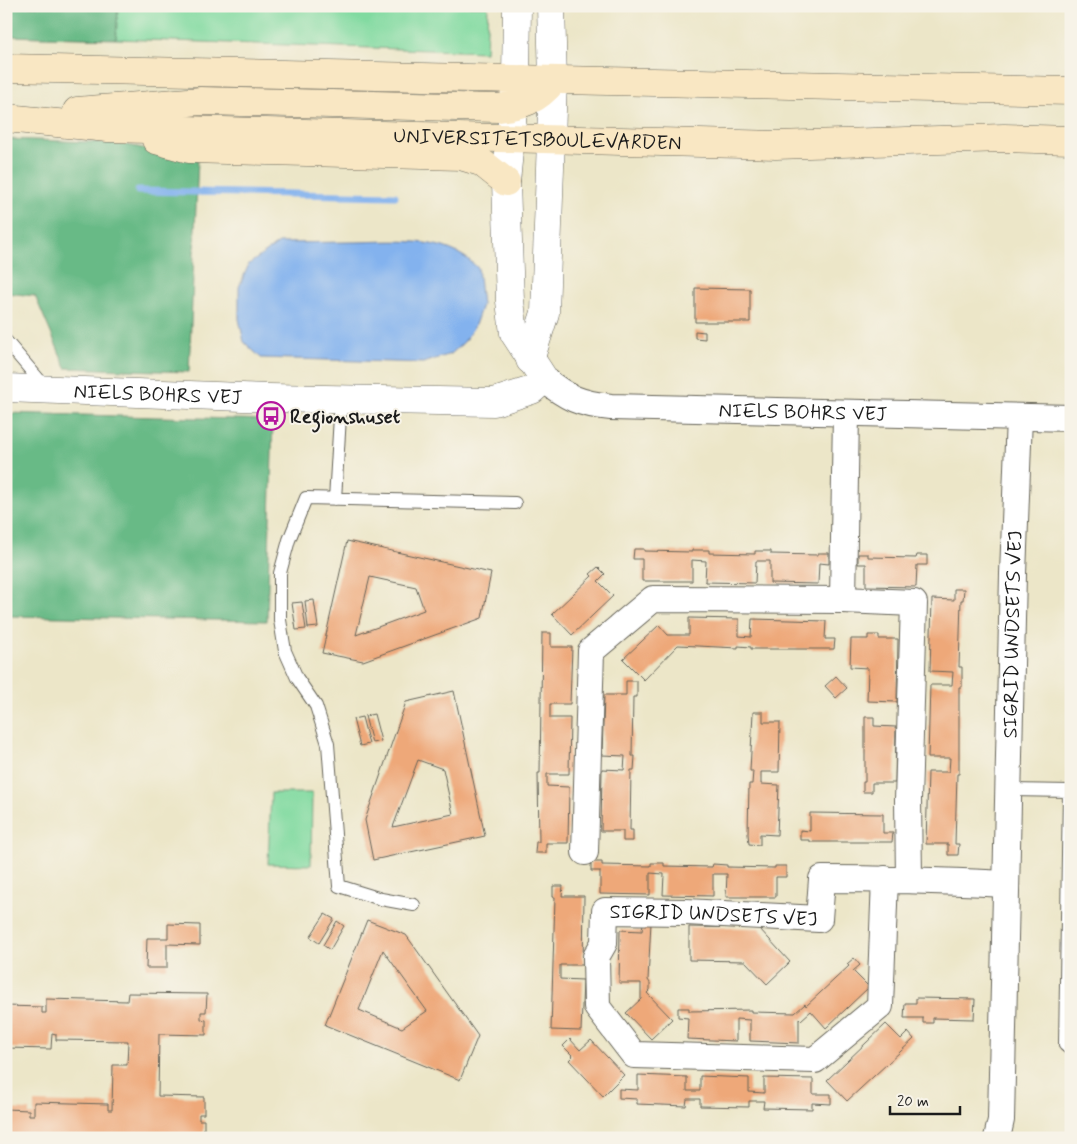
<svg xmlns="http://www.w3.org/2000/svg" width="1077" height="1144" font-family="Mynerve,sans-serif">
  <rect width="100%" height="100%" fill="#f7f3e8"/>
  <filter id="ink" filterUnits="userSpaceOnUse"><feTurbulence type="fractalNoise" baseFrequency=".02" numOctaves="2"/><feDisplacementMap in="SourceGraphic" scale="10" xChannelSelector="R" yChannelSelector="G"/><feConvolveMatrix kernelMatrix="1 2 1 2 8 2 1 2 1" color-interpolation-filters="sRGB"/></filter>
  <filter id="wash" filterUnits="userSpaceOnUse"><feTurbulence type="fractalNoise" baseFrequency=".0096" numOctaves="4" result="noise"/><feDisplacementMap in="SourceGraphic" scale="20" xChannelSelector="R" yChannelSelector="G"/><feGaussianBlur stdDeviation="1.12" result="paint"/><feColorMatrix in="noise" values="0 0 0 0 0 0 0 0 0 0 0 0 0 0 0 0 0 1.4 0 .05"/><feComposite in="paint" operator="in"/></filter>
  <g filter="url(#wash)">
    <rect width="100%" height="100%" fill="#ece6c8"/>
    <path fill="#81daa0" stroke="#4e7b5e" d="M118,6h370l-2,46 -370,-13z
      M271,793h41l-1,72 -43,-1z"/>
    <path fill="#68ba86" stroke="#426b51" d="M6,6h112l-2,33 -110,-3z
      M6,139l111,4 81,16 -9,213 -123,-4 -31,-72 -29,-3z
      M6,413l267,7 -6,201 -258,-5 -3,35z"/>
    <path fill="#83b2ee" stroke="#506785" d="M349,242c36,0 83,-6 114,14 6,3 10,8 15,12l4,37 -7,20 -11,17 -13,12 -28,9 -162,-5 -17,-16 -5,-23v-32l10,-23 30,-21z"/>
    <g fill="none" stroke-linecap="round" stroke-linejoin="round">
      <path stroke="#83b2ee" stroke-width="7" d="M138,191l257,5"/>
    </g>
    <g id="blocks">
      <path fill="#eea879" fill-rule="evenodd" d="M695,288l55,1v33h-55z
        M695,331l10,1v7l-10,-1z
        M347,541l144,32 -9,45 -119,43 -41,-8zM370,577l46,10 8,23 -68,25z
        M634,549h10v2l48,1v-2h17v3l46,1v-3h16v3l47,1v-2h11v11l-10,-1 -1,21 -48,-1v-22h-14l-1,22 -50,-1 1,-21 -14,-1v21h-50v-22h-9z
        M858,554h10v3l48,1 1,-3h10v10h-10l-1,22 -50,-1v-22h-8z
        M598,567l7,7 -7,7 15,15 -41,39 -20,-21 40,-38 -2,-2z
        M954,589h10l-1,11h-2l-2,67h3v20h-3v87h-2l-2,70h4l-1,11h-10v-11h-22l2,-72h21l1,-14h-22l2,-73h22l1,-13 -23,-1 2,-72 22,1z
        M314,600l4,27 -10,1 -3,-27z
        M302,602l4,27 -10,1 -4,-27z
        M689,618l50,1v17l12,1 1,-18 74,2 -1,18h10l-1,10h-83v-2l-13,-1v2l-60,-3 -34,35 -21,-21 36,-34 9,10h21z
        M542,633h9v14h21l-2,57h-20v14h20l-1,56h-22v12l22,1 -1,56h-22v10h-11l1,-11h3l-1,-69h2z
        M868,635h11v4h19l-1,63 -30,-1 1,-33 -18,-1 1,-28h17z
        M836,676l11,12 -11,10 -11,-12z
        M626,681h11v16h-4l-1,59h3l-1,14h-3l-1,60h3v11h-10v-10h-22l1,-62 22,1 1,-14 -23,-1 2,-60h22z
        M454,691l31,145 -112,24 -8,-40 41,-118zM418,760l25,9 10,45 -60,13z
        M753,712h10v10h17l-1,50h-18v12l18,1 -2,50 -17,-1v11l-11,-1 -1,-10 1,-50h3l1,-13h-3z
        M374,714l7,27 -9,2 -7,-27z
        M362,717l7,27 -9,2 -7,-27z
        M865,717h9v9l22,1 -1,56h-23v9h-9v-10h2z
        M810,813l73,1v19h10l-1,9h-82v-2h-10v-10l10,1z
        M591,862h11v3l49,1v-3h13v3l48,1 1,-3 14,1v2l48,1v-2h11v11h-10v20h-50l1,-23h-14v22l-50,-1 1,-21 -14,-1v22l-50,-1v-23h-9z
        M553,886h10l-1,10h22l-1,69h-23v14l23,1 -2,51 -30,-1 4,-133h-2z
        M325,914l9,5 -15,24 -9,-6z
        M367,920l39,15 72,101 -18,44 -135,-55zM383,950l44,61 -25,17 -43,-18z
        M337,921l7,5 -14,24 -7,-5z
        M643,922h8l-3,58 2,3v7l-3,3 25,26 -21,20 -25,-26 15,-14v-16h-22l1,-53 22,1z
        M168,924l32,1v20l-33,-1v24h-21l1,-30h21z
        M689,927l70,1 31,34 -23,22 -22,-23 -56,-1z
        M854,958l6,7 -7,6 16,16 -43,41 -15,-17 -10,9 -2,-2v25l-49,-2v-21l-14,-1v22l-49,-2 1,-21 -10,-1v-9h11v3l62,-1v2l44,1 10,-9 1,2 43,-40 -2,-2z
        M128,993l79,1 -1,18h-5v7l5,1v15l-47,-1 -1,62 46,1v17h-5v6h5v18h-198v-29l23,1v5h5v-13l74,2v6h4l1,-45h14l1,-24 -72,-1v-6l-4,-1 -1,16 -45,-1v-42l36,1v6h4v-14l81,2z
        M916,998l59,1 -1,20 -41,-1v5h-10v-5h-19l1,-15h11z
        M886,1024l15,15 7,-7 6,7 -67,62 -20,-21z
        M570,1039l10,11 11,-10 33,35 -21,21 -34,-36 4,-4 -10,-10z
        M638,1075l49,2v14h13v-15l49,2v14l15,1v-15l49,1v15h18v10l-19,-1v6l-49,-1 1,-7h-15v6l-49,-1v-7h-13l-1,7 -49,-2v-5l-18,-1v-9l19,1z"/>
    </g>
  </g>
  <g filter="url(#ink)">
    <use href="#blocks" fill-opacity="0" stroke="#656358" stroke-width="1"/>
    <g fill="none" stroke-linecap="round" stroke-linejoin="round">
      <defs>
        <path id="service" d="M6,341l40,47
          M335,499l6,-99
          M1009,790l62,1
          M1069,791l-4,254 6,5
          M414,905l-33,-6 -42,-13 -11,-142 -12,-38 -19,-28 -12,-27 -5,-31v-47l9,-33 17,-42 209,5"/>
        <g id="minor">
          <path id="s1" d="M544,379c23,19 36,25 67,28l460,11"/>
          <path d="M843,600l71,3 -6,197 1,79"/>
          <path d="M585,852l6,-201 62,-52 190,1 3,-187"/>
          <path id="s2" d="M885,879l-5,127 -65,54 -181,-5 -37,-48 -1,-50 8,-14 1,-32 81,1 133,7 3,-40c61,0 122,2 184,5"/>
          <path id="s3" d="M997,1138l4,-18 12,-546 6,-157"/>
        </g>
        <g id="tertiary">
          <path d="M530,360l15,-47 8,-232 -2,-75"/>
          <path id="s4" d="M6,388l263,10 225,4 38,-12 12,-11 -30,-46 -4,-32 -4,-119 10,-102 1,-74"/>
        </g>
        <g id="secondary">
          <path d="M6,68l1065,23"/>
          <path d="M77,111l124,-10 297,7c24,-3 39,-7 55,-27"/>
          <path id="s5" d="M6,118l102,10 668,17 228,-7 67,2"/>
          <path d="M156,140l33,9 272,7 20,6 25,20"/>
        </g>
      </defs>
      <use href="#service" stroke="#656358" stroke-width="14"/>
      <use href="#minor" stroke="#656358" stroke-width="28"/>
      <use href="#tertiary" stroke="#656358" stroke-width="29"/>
      <use href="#secondary" stroke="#656358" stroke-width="29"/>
      <use href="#service" stroke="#fff" stroke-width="12"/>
      <use href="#minor" stroke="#fff" stroke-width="26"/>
      <use href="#tertiary" stroke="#fff" stroke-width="28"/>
      <use href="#secondary" stroke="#f9e7c3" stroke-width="28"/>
    </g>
  </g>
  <defs>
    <symbol id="bus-ring" viewBox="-11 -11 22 22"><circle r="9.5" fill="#f7f3e8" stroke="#b5179e" stroke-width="1.5"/><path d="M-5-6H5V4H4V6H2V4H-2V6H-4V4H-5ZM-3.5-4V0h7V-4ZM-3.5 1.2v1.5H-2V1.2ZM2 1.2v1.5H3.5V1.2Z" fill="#b5179e"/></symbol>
  </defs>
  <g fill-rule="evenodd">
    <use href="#bus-ring" x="255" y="400" width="32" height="32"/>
  </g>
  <g text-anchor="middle" stroke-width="4" stroke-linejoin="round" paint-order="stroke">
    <g font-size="20" fill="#1c1c1c" stroke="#f7f3e8">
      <text dy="7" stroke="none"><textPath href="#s5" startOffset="532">UNIVERSITETSBOULEVARDEN</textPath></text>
      <text dy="7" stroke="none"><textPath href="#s4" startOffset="152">NIELS BOHRS VEJ</textPath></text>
      <text dy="7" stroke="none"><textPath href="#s1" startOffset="266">NIELS BOHRS VEJ</textPath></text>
      <text dy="7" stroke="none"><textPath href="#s3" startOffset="504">SIGRID UNDSETS VEJ</textPath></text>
      <text dy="7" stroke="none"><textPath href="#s2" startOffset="660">SIGRID UNDSETS VEJ</textPath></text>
    </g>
    <g font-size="20" font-weight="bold" fill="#1c1c1c" stroke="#f7f3e8" text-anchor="start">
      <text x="290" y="423">Regionshuset</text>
    </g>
  </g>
  <rect width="1077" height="1144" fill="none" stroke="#f7f3e8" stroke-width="25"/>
  <path d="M890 1106v8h70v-8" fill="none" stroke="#1c1c1c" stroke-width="2.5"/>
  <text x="897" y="1106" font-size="15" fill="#1c1c1c" stroke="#f7f3e8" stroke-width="4" paint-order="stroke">20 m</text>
</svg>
